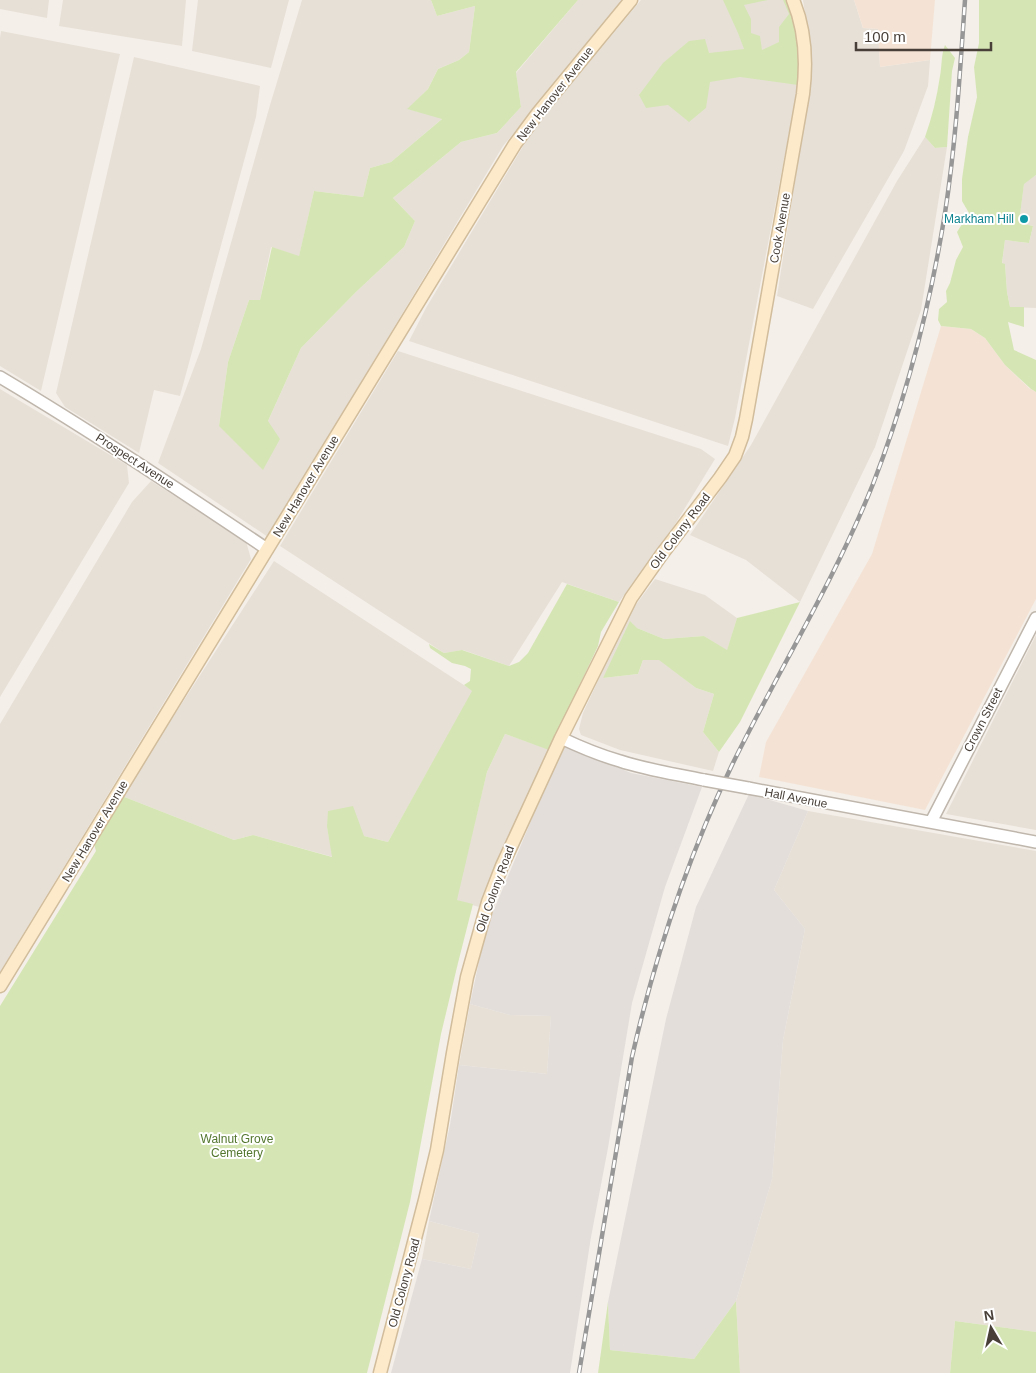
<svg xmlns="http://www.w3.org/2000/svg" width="1036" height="1373" font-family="Arial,sans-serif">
  <rect width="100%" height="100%" fill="#f4efe9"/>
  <path fill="#e7e0d7" d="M0,0h49l-2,18 -47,-9z
    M63,0h123l-4,46 -123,-20z
    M198,0h91l-18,68 -79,-17z
    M302,0h129l6,16 38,-10 -6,46 -10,8 -21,9 -10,20 -20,20 35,9 -52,44 -21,6 -7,29 -49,-6 -15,66 -28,-10 -11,53h-11l-21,62 -9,64 49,-5 33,-73 55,-56 48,-45 11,-26 -22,-23 68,-56 36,-9 24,-26 -5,-34 62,-73h46l-121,146 -235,391 -110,-74 43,-114 69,-244z
    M641,0h147l11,50v30l-64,338 -7,28 -319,-105 17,-33 105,-175z
    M803,0h51l9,28 15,1 2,38 50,-7 -2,26 -24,65 -91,158 -36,-13 23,-147 10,-101z
    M1,31l119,23 -79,337 -41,-25v-328z
    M134,57l126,29 -4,31 -76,279 -26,-6 -15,63 -74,-46 -9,-14z
    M925,137l10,11 12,-1 -26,163 -46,137 -75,155 -54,-42 -56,-25 61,-90 146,-264z
    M1036,175v133l-26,-1 -3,-15 -2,-28h-3l3,-24 24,3 4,-17 -14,-3 5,-40z
    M398,351l303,98 14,10 -41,67 -55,76 -57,-20 -53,84 -46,-16 -19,3 -164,-107z
    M0,389l127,76 2,18 -129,214z
    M151,481l95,60 5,18 -251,413v-248l132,-222z
    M274,561l199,130 -85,151 -61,-15 6,30 -80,-22 -19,5 -112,-44z
    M655,579l50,16 32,23 -10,33 -23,-15 -40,3 -27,-11 -34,50 35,-4 5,-14 16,-1 37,29 18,6 -11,38 16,20 -6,19 -93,-21 -39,-15 -2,-6 4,-16 46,-99z
    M1036,635v195l-90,-16z
    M505,734l46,16 -72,157 -23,-7 31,-128z
    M808,811l228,40v481l-81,-11 -5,52h-210l-4,-72 36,-122 11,-139 22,-111 -31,-39z
    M470,1004l40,11 41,1 -4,58 -88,-9z
    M429,1221l50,13 -8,35 -49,-10z"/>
  <path fill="#f4e3d5" d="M854,0h81l-5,60 -50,7 -2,-38 -15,-1z
    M941,326l30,3 14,9 20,27 24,23 7,4v207l-111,211 -166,-33 7,-35 106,-188z"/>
  <path fill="#e3deda" d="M563,744l68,29 71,14 -37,100 -33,116 -24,145 -17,89 -21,136h-179l31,-114 49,10 8,-35 -50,-13 21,-96 9,-60 88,9 4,-58 -41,-1 -40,-11 16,-75z
    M749,794l59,17 -34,79 31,39 -22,111 -11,139 -36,122 -42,58 -84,-9 -2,-48 58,-283 30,-112z"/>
  <path fill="#d5e6b4" d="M431,0h147l-62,72 5,35 -24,26 -36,9 -68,56 22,23 -11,26 -48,45 -55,56 -33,73 12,18 -17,31 -44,-44 9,-64 21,-62h11l12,-53 27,9 15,-65 49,6 7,-29 21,-6 51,-43 -35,-10 21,-20 10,-20 21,-9 10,-8 6,-46 -38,10z
    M723,0h45l-24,5 7,14v14l9,3 2,14 17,-8v-15l10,-13 -6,-14h5l8,27 3,23 -1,35 -58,-8 -30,5 -4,26 -17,14 -21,-17 -22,3 -7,-13 24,-32 26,-22 16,-2 4,14 35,-4 -6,-16z
    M979,0h57v175l-12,9 -5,39 14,3 -4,17 -24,-3 -3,23 3,1 2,28 3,15h14v20l-16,-5 6,28 22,10v32l-5,-3 -26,-24 -20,-27 -14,-9 -30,-3 -3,-6 1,-11 8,-7 -1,-11 4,-8 6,-23 7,-13 -6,-15 12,-19 -7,-12v-22l6,-42 9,-40 -3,-30 5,-24z
    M945,45l10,13 -3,13 -5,76 -12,1 -10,-11c7,-20 12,-40 15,-61 2,-11 1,-21 5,-31z
    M567,584l52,18 -18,30 -3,14 -49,104 -44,-16 -18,38 -30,128 16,4 -15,59 -17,71 -31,168 -43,171h-367v-367l96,-155 -2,-7 28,-48 112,44 19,-5 79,22 -5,-30 1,-16 25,-5 11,30 24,6 84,-151 -8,-6 6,-4 1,-12 -6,-3 -13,-3 -22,-15 -1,-4 15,9 18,-3 47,16 10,-4 9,-9z
    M800,602l-60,120 -21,30 -16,-20 11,-38 -18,-6 -37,-28h-16l-5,14 -35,4 27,-57 7,7 27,11 40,-3 23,14 10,-32z
    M736,1301l4,72h-142l10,-71 2,48 84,9z
    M955,1321l81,11v41h-86z"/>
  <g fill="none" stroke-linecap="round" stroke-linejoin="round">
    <defs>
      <path id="tertiary" d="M0,377c91,54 179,113 267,172
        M561,738c19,9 38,17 59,23 27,9 56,13 84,19
        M748,788l288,54
        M931,822l105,-204"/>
      <path id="secondary" d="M0,986l515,-842 23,-31 93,-113
        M380,1373l45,-173 12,-50 16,-97 14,-76 21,-75 14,-36 59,-128 70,-140 31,-44 58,-76 15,-22 7,-19 4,-18 57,-325c4,-32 3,-63 -10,-94"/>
    </defs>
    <use href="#tertiary" stroke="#bfb6ac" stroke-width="14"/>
    <use href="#secondary" stroke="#d1bc9b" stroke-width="15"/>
    <use href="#tertiary" stroke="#fff" stroke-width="11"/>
    <use href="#secondary" stroke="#fceacb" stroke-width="12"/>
    <defs>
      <path id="rail" d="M579,1373l53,-316c23,-101 55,-198 100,-292 46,-94 102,-183 141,-281 34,-88 57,-178 72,-271 11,-71 15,-142 20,-213"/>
    </defs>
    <use href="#rail" stroke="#979797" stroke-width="4.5"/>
    <use href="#rail" stroke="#fff" stroke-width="2.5" stroke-dasharray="8" stroke-linecap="butt"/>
    <defs>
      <path id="tertiary-bridge" d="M704,780l44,8"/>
    </defs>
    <use href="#tertiary-bridge" stroke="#bfb6ac" stroke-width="14" stroke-linecap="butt"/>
    <use href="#tertiary-bridge" stroke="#fff" stroke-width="11"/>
  </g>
  <circle fill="#0f9aa8" stroke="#fff" stroke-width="2" cx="1024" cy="219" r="5"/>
  <g text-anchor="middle" stroke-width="4" stroke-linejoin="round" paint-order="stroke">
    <g font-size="12" fill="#473f38" stroke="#fff">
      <text transform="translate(555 94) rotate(-52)" y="4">New Hanover Avenue</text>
      <text transform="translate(780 228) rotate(-80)" y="4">Cook Avenue</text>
      <text transform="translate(135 461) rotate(33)" y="4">Prospect Avenue</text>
      <text transform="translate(306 486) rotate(-59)" y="4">New Hanover Avenue</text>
      <text transform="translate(680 531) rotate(-53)" y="4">Old Colony Road</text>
      <text transform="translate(983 720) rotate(-63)" y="4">Crown Street</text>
      <text transform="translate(796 798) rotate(11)" y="4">Hall Avenue</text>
      <text transform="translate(95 831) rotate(-59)" y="4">New Hanover Avenue</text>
      <text transform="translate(495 889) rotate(-70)" y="4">Old Colony Road</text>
      <text transform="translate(404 1283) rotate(-75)" y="4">Old Colony Road</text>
    </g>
    <g font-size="12" fill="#0d838f" stroke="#fff" text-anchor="end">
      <text x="1014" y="223">Markham Hill</text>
    </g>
    <g font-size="12" fill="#52762d" stroke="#fff">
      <text x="237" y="1143">Walnut Grove<tspan x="237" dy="14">Cemetery</tspan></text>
    </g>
  </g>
  <g transform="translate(991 1328) rotate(351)" stroke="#ffffff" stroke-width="4" paint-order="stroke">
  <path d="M0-4L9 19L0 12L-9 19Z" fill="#473f38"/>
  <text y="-8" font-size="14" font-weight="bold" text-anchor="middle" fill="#473f38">N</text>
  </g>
  <path d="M856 42v8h135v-8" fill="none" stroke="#473f38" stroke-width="2.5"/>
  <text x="864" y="42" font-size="15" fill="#473f38" stroke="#ffffff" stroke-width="4" paint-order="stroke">100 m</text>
</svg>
